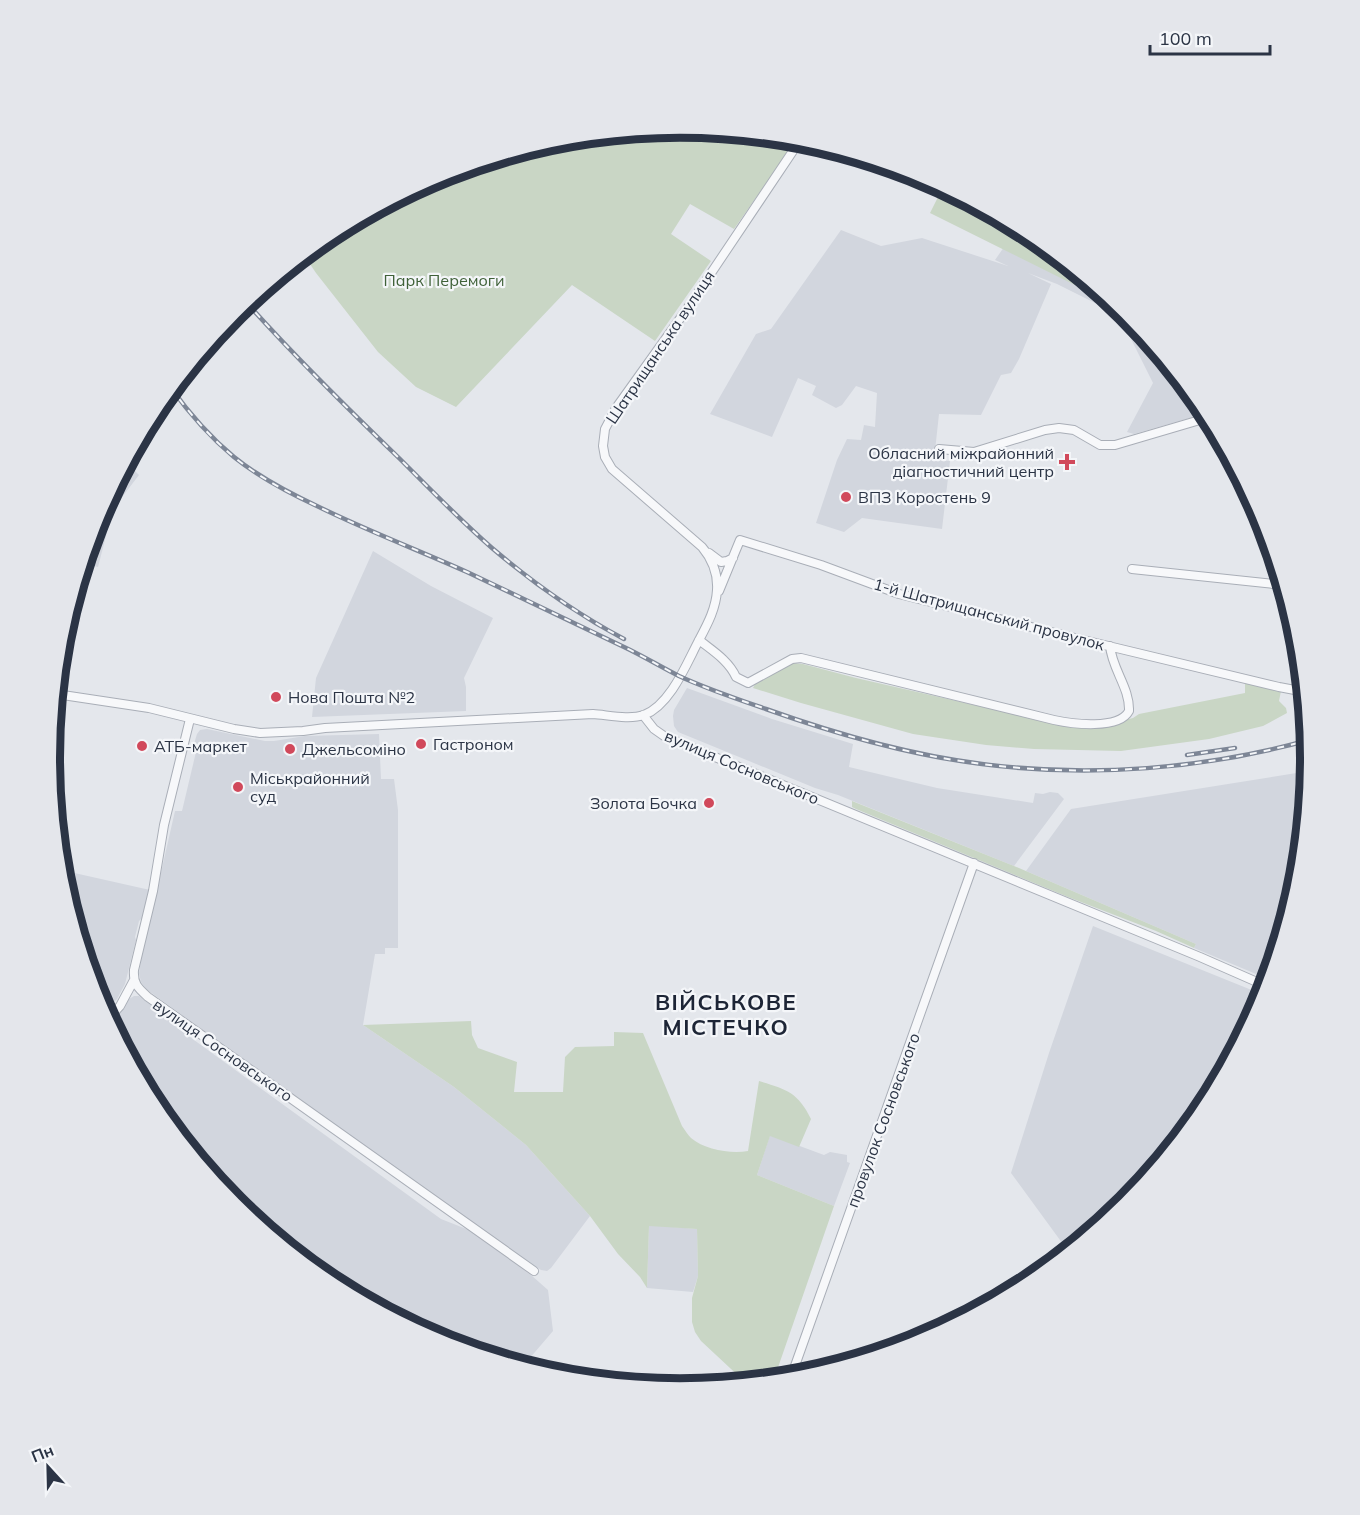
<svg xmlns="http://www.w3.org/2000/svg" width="1360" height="1515" font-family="Mulish,sans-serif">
  <rect width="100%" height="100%" fill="#e4e7ec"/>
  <path fill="#d2d6de" d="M1018,227l13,6 95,79 78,95 3,6 -73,21 -7,-2 26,-49 -34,-68 -62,-31 -29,-11 23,11 -32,75 -8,14 -10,2 -20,40 -42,-1 -5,46 16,1 -8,68 -80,-11 -18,14 -28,-9 21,-63 10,-21 14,1 3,-15 11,2 2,-34 -21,-7 -14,19 -6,3 -24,-13 4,-9 -18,-8 -26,59 -62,-23 46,-80 15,-5 70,-99 40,16 41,-8 86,28 -13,-6z
    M126,462l13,13 -26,34 -15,58 -15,-4 15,-47z
    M373,551l58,35 62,32 -29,60 2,9v24l-154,6 4,-39z
    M687,688l85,31 81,25 -4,23 88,21 96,15 2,-10 8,1 7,-2 8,1 6,6 -50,67 -176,-71 -23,-7 -137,-56 -4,-6 -1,-10 1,-6z
    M207,729l58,12h9l31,-5 74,-2 2,45h13l4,31v138h-13v6h-10l-12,71 91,62 72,58 64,71 -39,52 -4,3 -6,-1 -101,-69 -294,-212 -5,-7 -2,-9 2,-13 34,-149h7l14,-59 -3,-5 4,-13 3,-4z
    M1309,771l-11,110 -30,98 -74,-31 2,-4 -170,-73 45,-62z
    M61,870l89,20 -8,28 -3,3 -4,16 1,3 -11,44 -8,15 -12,13 -8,-14 -35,-118z
    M1093,926l171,69 -60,113 -78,96 -58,47 -57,-78 38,-120z
    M134,996h5l29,22 4,6 269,195 28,11 62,45 17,15 5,41 -30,35 -85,-26 -109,-58 -95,-79 -78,-96 -47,-87 20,-21z
    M770,1135l54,20 6,-3 17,3v7l3,1 -16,43 -77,-31z
    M649,1225l48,4 1,47 -5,16 -46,-4z"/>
  <path fill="#c9d6c5" d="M680,127l117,12 -63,90 -44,-25 -19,30 40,27 -56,80 -83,-56 -116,122 -40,-20 -38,-35 -62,-79 -12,-18 26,-22 109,-58 118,-36z
    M943,187l88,46 90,75 -191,-95z
    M792,663l11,1 53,14 202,46 47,1 28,-7 6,-4 106,-21v-10l36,8 -2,10 7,7 1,5 -24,13 -54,13 -88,12 -87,-2 -48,-4 -73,-11 -112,-31 -48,-15 3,-6z
    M852,801l162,65 182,78 -2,4 -38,-17 -88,-34 -212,-88 -4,-2z
    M471,1021l1,14 6,13 39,14 -3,30h49l2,-35 10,-10 39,-1v-14l29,1 39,93c3,4 6,9 9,12 14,12 40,16 57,13l11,-70c27,8 39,11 52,38l-12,28 -29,-11 -13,39 77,31 -60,173 -29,3 -44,-41 -6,-9 -3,-10v-24l6,-22 -1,-47 -48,-3 -2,62 -7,-11 -22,-23 -28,-38 -64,-71 -72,-58 -91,-62z"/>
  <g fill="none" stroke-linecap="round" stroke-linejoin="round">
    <defs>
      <path id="minor" d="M939,449l35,3 71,-22 14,-2 15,2 26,15h15l95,-28
        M709,553l12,9 6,-1 6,-3
        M1132,569l151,16
        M719,591l21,-51 81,25 78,29 176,44 204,49 21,4h4
        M699,640c14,11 30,21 37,37l12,6 44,-24 9,-1 253,62c18,4 65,10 75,-9 1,-23 -17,-42 -19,-65
        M56,694l93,14 85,21 26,4 43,-2 22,-3 268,-14c15,1 36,6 51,1 26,-10 42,-50 54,-73 9,-17 18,-33 19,-52 1,-16 -5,-31 -15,-43l-90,-78 -7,-12 -2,-11 2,-17 11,-21 73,-102 112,-167
        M643,715l11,14 10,7 536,221 66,29
        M190,719l-26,106 -11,66 -19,79c-1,14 4,18 14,27l386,274
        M108,1019l12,-13 14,-26
        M791,1377l183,-514"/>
    </defs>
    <use href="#minor" stroke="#a9aeb7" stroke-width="10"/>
    <use href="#minor" stroke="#f7f8fa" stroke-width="8"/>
    <defs>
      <path id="rail" d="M246,302c49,55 101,106 154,157 30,30 60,61 92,89 40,34 85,66 132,91
        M171,388c18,25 39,49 63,69 26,21 55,36 85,50 49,24 99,43 148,65 53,25 105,50 157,75 19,9 37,20 55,29 28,13 58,23 87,33 70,25 143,46 216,55 109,14 222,5 327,-24
        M1187,755l48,-7"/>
    </defs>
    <use href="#rail" stroke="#7d8696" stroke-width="4.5"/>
    <use href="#rail" stroke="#f4f6f9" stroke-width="2" stroke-dasharray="7" stroke-linecap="butt"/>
  </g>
  <g fill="#d1495b" stroke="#f4f6f9" stroke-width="2">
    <path d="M1064 453h6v6h6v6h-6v6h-6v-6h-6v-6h6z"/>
    <circle cx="846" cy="497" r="6"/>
    <circle cx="276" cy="697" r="6"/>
    <circle cx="421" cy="744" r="6"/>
    <circle cx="142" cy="746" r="6"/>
    <circle cx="290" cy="749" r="6"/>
    <circle cx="238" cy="787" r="6"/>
    <circle cx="709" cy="803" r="6"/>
  </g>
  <g text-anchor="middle" stroke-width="4.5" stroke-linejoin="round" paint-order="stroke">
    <g font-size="16" fill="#3f6138" stroke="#f4f6f9">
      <text x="444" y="286">Парк Перемоги</text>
    </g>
    <g font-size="16" fill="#2b3445" stroke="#f4f6f9">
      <text transform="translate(660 347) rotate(-56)" y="6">Шатрищанська вулиця</text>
      <text transform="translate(989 614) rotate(15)" y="6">1-й Шатрищанський провулок</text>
      <text transform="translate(742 767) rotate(23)" y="6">вулиця Сосновського</text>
      <text transform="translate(223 1050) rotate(35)" y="6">вулиця Сосновського</text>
      <text transform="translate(883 1120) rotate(-70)" y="6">провулок Сосновського</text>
    </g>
    <g font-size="16" fill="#2b3445" stroke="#f4f6f9" text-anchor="start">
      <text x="1054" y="459" text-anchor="end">Обласний міжрайонний<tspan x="1054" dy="18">діагностичний центр</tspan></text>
      <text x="858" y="503">ВПЗ Коростень 9</text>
      <text x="288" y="703">Нова Пошта №2</text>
      <text x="433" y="750">Гастроном</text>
      <text x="154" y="752">АТБ-маркет</text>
      <text x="302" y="755">Джельсоміно</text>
      <text x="250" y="784">Міськрайонний<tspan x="250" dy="18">суд</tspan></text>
      <text x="697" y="809" text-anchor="end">Золота Бочка</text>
    </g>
    <g font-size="22" font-weight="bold" letter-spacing="1.5" fill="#1d2536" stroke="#f4f6f9">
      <text x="726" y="1010">ВІЙСЬКОВЕ<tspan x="726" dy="25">МІСТЕЧКО</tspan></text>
    </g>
  </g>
  <path d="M0 0H1360V1515H0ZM60 758a620 620 0 1 1 1240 0a620 620 0 1 1-1240 0Z" fill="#e4e6eb" fill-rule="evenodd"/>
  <path fill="none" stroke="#2b3445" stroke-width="8" d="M60 758a620 620 0 1 1 1240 0a620 620 0 1 1-1240 0Z"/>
  <g transform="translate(48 1467) rotate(338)" stroke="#f4f6f9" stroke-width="4.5" paint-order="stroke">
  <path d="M0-4.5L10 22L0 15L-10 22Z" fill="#2b3445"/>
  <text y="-9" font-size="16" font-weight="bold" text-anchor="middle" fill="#2b3445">Пн</text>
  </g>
  <path d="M1150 45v9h120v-9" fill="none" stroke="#2b3445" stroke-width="3"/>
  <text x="1159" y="45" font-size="18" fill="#2b3445" stroke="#f4f6f9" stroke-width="4.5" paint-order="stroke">100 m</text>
</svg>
